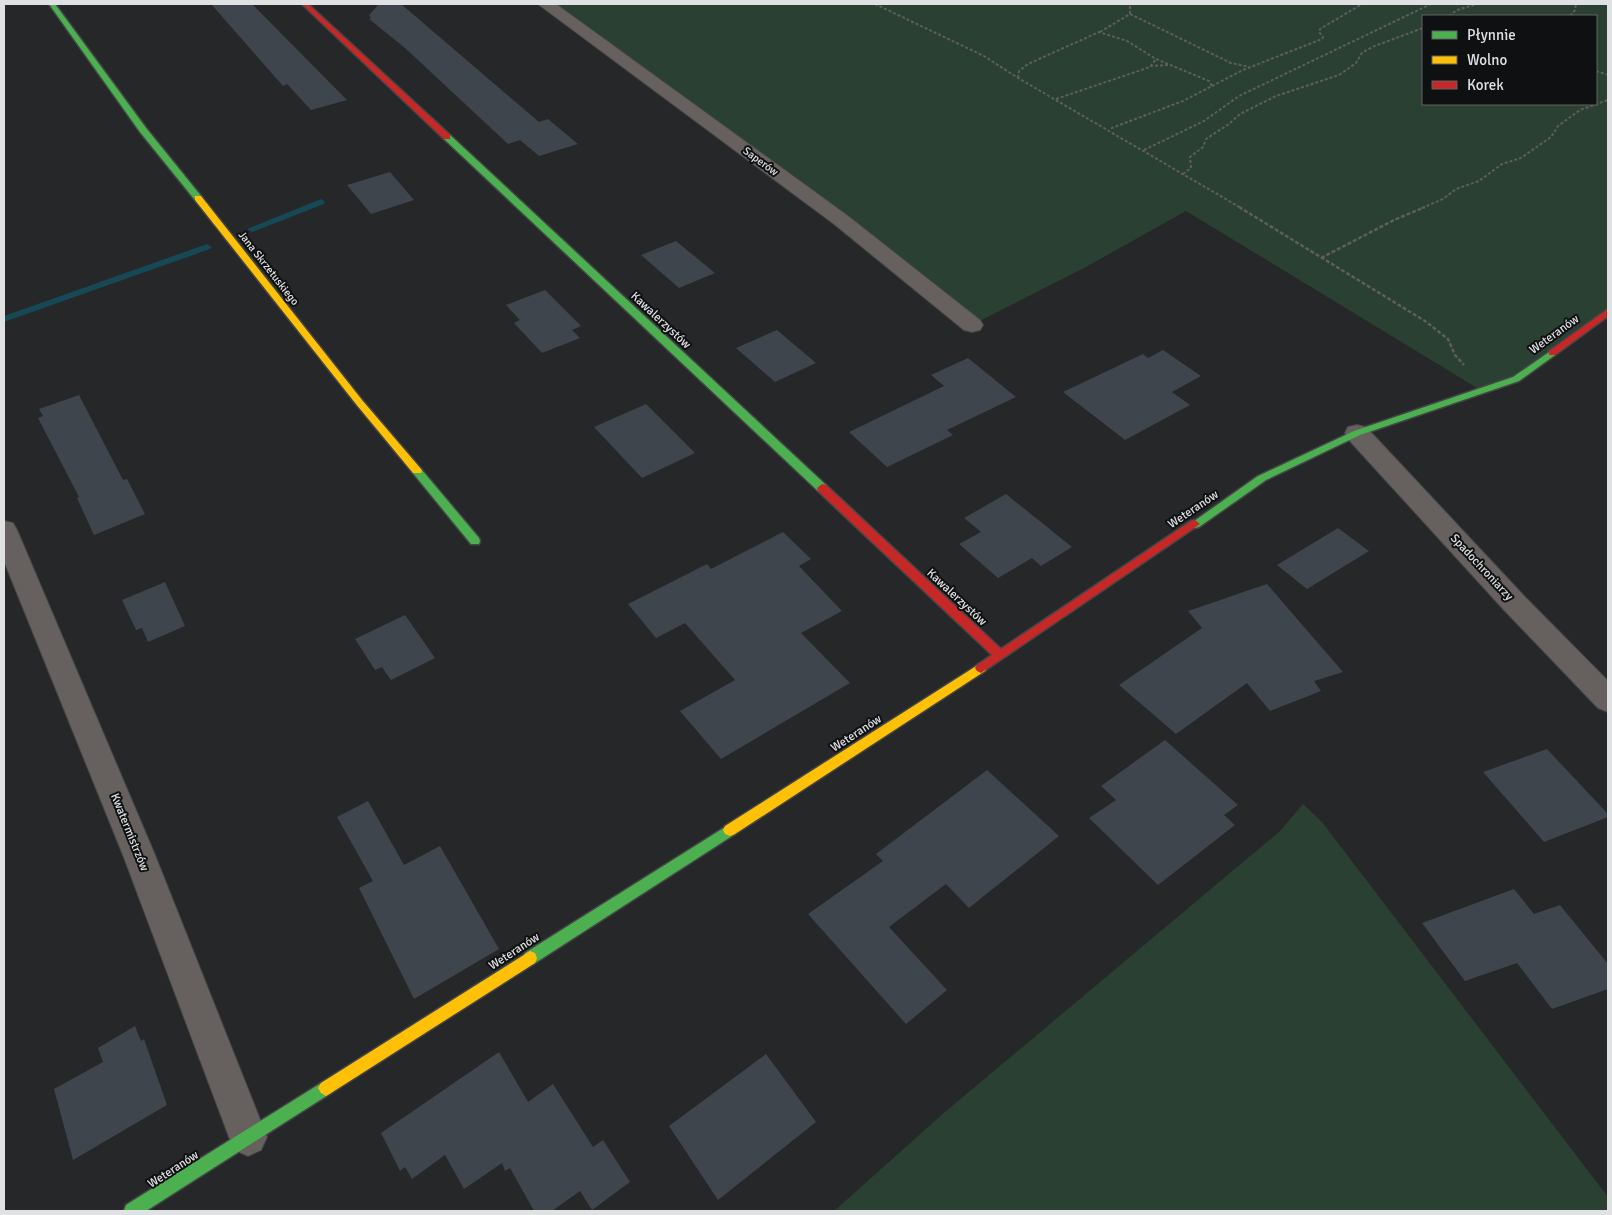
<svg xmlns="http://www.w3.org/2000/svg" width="1612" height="1215" font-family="Signika,sans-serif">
  <rect width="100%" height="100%" fill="#262728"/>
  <path fill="#294033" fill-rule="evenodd" d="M547,4h1061v308l-92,67 -34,12 -296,-180 -100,56 -114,58 -131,-105zM1423,16h173v88h-173z
    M1303,804l19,18 286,375v14h-774l111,-99 334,-280z"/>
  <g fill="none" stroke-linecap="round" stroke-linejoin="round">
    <path fill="#174856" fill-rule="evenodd" d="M321,199l4,3 -1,2 -69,27 -3,1 -5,-3z
      M207,244l5,3 -2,2 -206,73v-6z"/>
  </g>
  <path fill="#3f454c" d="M211,4h41l95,96 -36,10 -24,-26 -4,2z
    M379,4h22l138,118 9,-3 30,25 -39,12 -19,-16 -12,4 -103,-96 -36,-29 2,-1 -2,-3z
    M390,172l24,28 -43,14 -24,-29z
    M676,241l39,32 -36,15 -38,-33z
    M545,290l36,36 -9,4 8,8 -38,15 -28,-30 6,-3 -14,-15z
    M777,330l39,33 -41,19 -39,-34z
    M1163,350l38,26 -29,16 18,13 -65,35 -62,-48 80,-38 5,4z
    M968,358l48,39 -69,33 6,5 -66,32 -38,-35 95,-46 -13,-11z
    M79,395l44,85 4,-1 18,35 -51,21 -17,-37 2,-1 -41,-79 5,-2 -4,-7z
    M646,404l49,49 -53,25 -48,-51z
    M1006,494l66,53 -31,19 -9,-8 -34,20 -39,-34 22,-12 -17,-14z
    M1338,528l31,23 -62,38 -30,-24z
    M783,532l28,27 -12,7 43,45 -41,22 49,50 -129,76 -41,-48 55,-31 -50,-57 -29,15 -28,-34 79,-40 4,5z
    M165,582l20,44 -37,16 -6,-14 -6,2 -14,-30z
    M1267,584l76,88 -29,9 7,10 -51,20 -23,-28 -71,51 -57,-49 83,-57 -14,-17z
    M405,615l30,43 -44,22 -9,-13 -7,3 -20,-31z
    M1165,740l73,65 -14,10 11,10 -77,60 -69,-67 27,-18 -15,-14z
    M1547,749l61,65v3l-64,25 -61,-70z
    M987,770l72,66 -90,72 -23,-24 -57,43 58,63 -41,34 -98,-110 75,-53 -7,-7z
    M368,801l36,64 36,-19 59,103 -85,50 -55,-111 14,-7 -36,-64z
    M1514,889l20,25 26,-9 48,59v25l-56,20 -35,-46 -52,18 -43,-58z
    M135,1026l6,15 3,-2 23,66 -94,55 -19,-71 49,-27 -5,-14z
    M499,1052l29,50 25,-18 40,63 10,-7 27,42 -38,28 -12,-19 -28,20h-18l-24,-43 -5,3 -3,-8 -38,26 -19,-34 -33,24 -7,-12 -5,4 -19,-38z
    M766,1054l50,68 -98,78 -49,-74z"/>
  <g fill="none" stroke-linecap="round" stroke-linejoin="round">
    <defs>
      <path id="street" d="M538,4h18l292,212 132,104 3,5 -3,5 -8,2 -8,-2 -130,-106z
        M1357,425l9,2 159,170 83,84v31l-10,-4 -93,-97 -157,-172 -3,-6 3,-6z
        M4,521l9,2 4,7 138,325 112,282 -6,13 -13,6 -13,-6 -6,-13 -106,-282 -119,-294z"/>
      <path id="fast" d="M49,4h6l91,124 55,68v4h-6l-55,-68z
        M444,135h6l376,350 1,3 -1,3h-8l-374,-352z
        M1552,350l3,1v4l-36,26 -159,54 -94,45 -67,47 -4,1 -5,-4 68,-48 96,-45 159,-54z
        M417,468l4,1 58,69 1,3 -1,3h-8l-58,-71 -1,-2z
        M730,824l5,2 2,4 -2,4 -200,129 -5,2 -5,-2 -2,-5 2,-5z
        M326,1080l5,3 3,5 -3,5 -185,118h-22l2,-6z"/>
      <path id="slow" d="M195,196h6l161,204 59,69 1,2 -1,2h-8l-57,-69 -161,-204z
        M981,663l4,2 2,3 -2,3 -250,163 -5,2 -5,-2 -2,-4 2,-4z
        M530,951l5,2 2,5 -2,5 -204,130 -5,3 -5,-3 -3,-5 3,-5z"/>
      <path id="jam" d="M302,4h6l142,131v4h-6z
        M1608,309v7l-53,39h-6v-4z
        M822,484l4,1 175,164 190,-128 4,-1 5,4 -219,149 -4,-2 -2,-3 2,-3 15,-10 -174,-164 -1,-3z"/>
    </defs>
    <use href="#street" stroke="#444546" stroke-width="2"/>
    <use href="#fast" stroke="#444546" stroke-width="3"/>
    <use href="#slow" stroke="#444546" stroke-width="3"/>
    <use href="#jam" stroke="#444546" stroke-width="3"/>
    <path stroke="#5f5d5d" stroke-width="2" stroke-dasharray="3 2" stroke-linecap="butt" d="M875,4l109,52 34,22 223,130
      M1130,14l101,49 19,4
      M1449,16l8,-6 20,-6
      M1570,16l5,-6 1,-6
      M1100,32l30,-18v-7l-3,-3
      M1150,66l19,-1
      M1596,71l12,4
      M1018,78l1,-7 9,-7 71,-32 28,9 29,18 53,22 3,5 -29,15 -74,28
      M1212,86l31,-16 79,-31 1,-2 -4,-5 1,-3 42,-25
      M1056,99l94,-32 6,-8
      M1144,150l60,-29 35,-25 192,-92
      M1183,174l8,-6 -1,-11 13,-10 3,-8 23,-15 11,-10 36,-18 63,-21 17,-12 6,-10 10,-6 51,-19
      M1422,208l21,-9 13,-10 23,-8 23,-17 19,-6 30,-21 7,-11 22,-16 28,-10"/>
    <path stroke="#5f5d5d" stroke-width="2.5" stroke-dasharray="4 2" stroke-linecap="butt" d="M1239,207l186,114 23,18 7,16 9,10
      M1321,258l73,-38 31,-13"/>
    <use href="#street" fill="#66605f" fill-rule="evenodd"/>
    <use href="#fast" fill="#4caf50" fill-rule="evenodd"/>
    <use href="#slow" fill="#ffc107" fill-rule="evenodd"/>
    <use href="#jam" fill="#c62828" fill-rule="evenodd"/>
  </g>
  <g text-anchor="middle" stroke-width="4" stroke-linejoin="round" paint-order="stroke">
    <g font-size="11" fill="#dfe1e2" stroke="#0f1011">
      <text transform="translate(761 161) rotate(36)" y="4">Saperów</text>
      <text transform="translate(269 268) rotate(52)" y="4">Jana Skrzetuskiego</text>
    </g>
    <g font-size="12" fill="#dfe1e2" stroke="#0f1011">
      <text transform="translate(661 320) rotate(43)" y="4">Kawalerzystów</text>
      <text transform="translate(1554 334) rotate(-36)" y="4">Weteranów</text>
      <text transform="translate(1193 509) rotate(-34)" y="4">Weteranów</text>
      <text transform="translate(1482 567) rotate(47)" y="4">Spadochroniarzy</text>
      <text transform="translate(957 597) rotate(43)" y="4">Kawalerzystów</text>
      <text transform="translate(856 733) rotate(-33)" y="4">Weteranów</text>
      <text transform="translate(130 832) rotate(68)" y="4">Kwatermistrzów</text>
      <text transform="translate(514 951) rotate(-33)" y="4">Weteranów</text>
      <text transform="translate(173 1169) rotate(-33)" y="4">Weteranów</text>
    </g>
  </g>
  <rect width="1612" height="1215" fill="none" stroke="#dfe1e2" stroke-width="10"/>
  <rect x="1422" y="15" width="175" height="90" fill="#0f1011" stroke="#626465"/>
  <rect x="1432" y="31" width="25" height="8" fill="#4caf50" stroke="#626465"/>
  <text x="1467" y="40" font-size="15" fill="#dfe1e2">Płynnie</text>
  <rect x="1432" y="56" width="25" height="8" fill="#ffc107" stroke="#626465"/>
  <text x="1467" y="65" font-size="15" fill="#dfe1e2">Wolno</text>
  <rect x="1432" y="81" width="25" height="8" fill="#c62828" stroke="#626465"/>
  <text x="1467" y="90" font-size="15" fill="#dfe1e2">Korek</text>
</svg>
